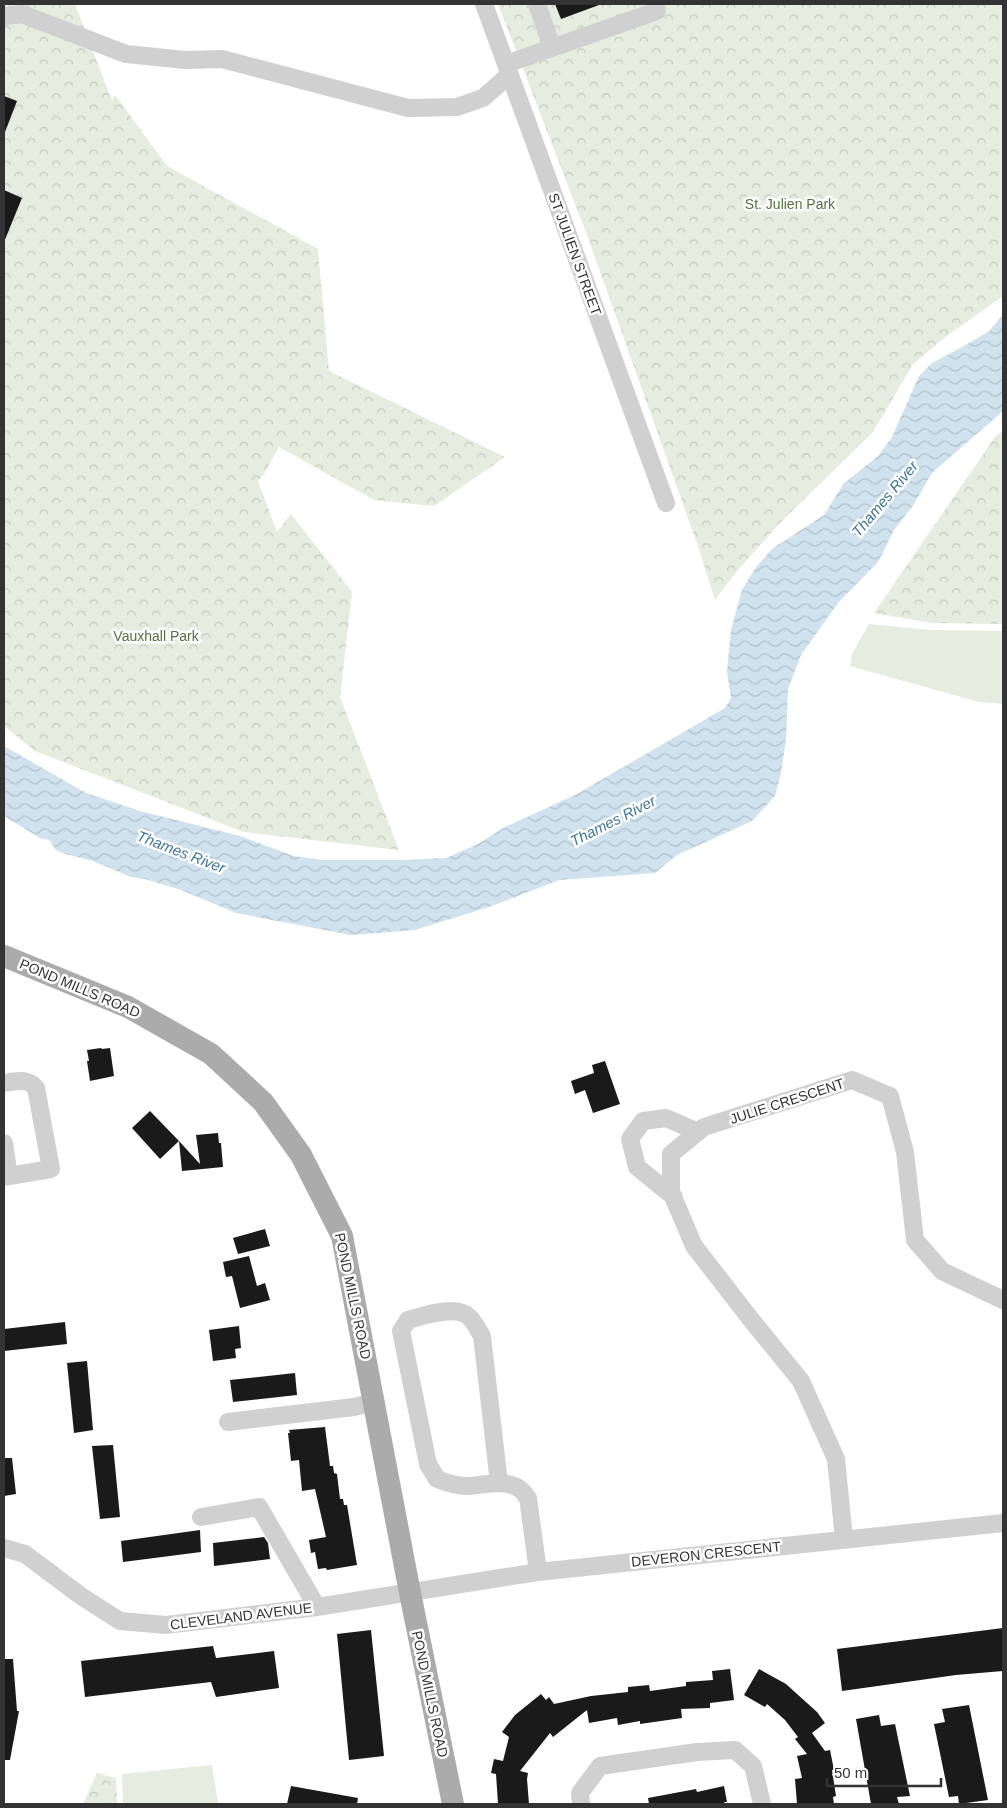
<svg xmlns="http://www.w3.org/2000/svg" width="1007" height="1808" font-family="Helvetica,sans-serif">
  <defs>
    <pattern id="forest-crowns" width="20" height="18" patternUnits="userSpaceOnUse" patternTransform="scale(1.25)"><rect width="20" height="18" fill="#e6ecdf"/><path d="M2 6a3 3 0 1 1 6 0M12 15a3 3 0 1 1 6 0" fill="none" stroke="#c6cbc0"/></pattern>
    <pattern id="water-waves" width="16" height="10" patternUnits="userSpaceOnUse" patternTransform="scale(1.25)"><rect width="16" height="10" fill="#cfe2ee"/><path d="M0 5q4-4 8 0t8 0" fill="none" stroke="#b2c2cd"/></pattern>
  </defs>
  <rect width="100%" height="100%" fill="#fff"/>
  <path fill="#e6ecdf" d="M869,624l62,6 72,1v73l-24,-2 -129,-36 2,-12z
    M212,1765l6,39h35h-130l-1,-30z"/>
  <path fill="url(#forest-crowns)" d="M4,4h71l37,97 3,-6 52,71 151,83 11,122 176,86 -71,49 -60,-6 -95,-53 -15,27 -6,7 19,51 14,-18 61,78 -12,105 59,153 -155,-18 -209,-81 -31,-25z
    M498,4h505v292l-59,42 -31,26 -40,68 -95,93 -41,46 -22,29 -16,-51 -112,-314z
    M1003,431v193l-71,-1 -58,-10 121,-176z
    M97,1773l19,5 1,26h-34z"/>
  <path fill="url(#water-waves)" d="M1003,315v96l-71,62 -20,34 -18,23 -16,32 -40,41 -37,52 -13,34 -2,50 -5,34 -6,23 -23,25 -75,34 -22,18 -96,7 -70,27 -74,23 -64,5 -115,-22 -55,-23 -36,-11 -14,-2 -38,-16 -28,-7 -9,-4 -7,-10 -9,-2 -36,-22v-70l82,47 54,18 100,25 54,20 27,4h82l43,-2 32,-14 25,-16 74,-34 148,-86 6,-10 -4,-27 4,-41 11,-40 14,-23 16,-18 52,-34 20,-32 34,-27 14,-19 27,-61 13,-13 32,-17 25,-15z"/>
  <path fill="#1a1a1a" d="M555,4h43l1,1 -38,14z
    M4,96l13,5 -12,31h-1z
    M4,190l18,8 -18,44z
    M101,1048l1,1 8,-1 4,28 -24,5 -3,-20h2l-2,-11z
    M605,1061l15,43 -27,9 -8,-23 -10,4 -4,-13 23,-8 -2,-8z
    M150,1111l29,30 -19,18 -28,-31z
    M218,1133l1,10h2l2,24 -41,4 -3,-30 21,23 -4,-29z
    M265,1229l5,17 -32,8 -5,-16z
    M249,1256l8,30 8,-3 5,17 -30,8 -8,-32 -6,1 -3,-15z
    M65,1322l2,22 -63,7v-22z
    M239,1326l2,22 -6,1 1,9 -23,3 -4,-31z
    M87,1361l6,69 -19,3 -7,-70z
    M295,1373l2,22 -64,7 -3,-22z
    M325,1427l5,39h3l1,7 3,1 3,25h3l1,6h3l10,60 -30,5 -1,-2 -8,1 -3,-17 -4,1 -2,-13 17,-3 -11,-48 -13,2 -3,-31 -8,1 -3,-28h2l-1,-3z
    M113,1445l7,72 -20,2 -8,-73z
    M4,1458h8l4,36 -12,2z
    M200,1530l1,22 -78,10 -2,-21z
    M264,1537l4,6 2,16 -56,7 -1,-23z
    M1003,1628v43l-47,4 -114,16 -5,-42z
    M371,1630l13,126 -35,4 -12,-126z
    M213,1646l3,12 58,-7 5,37 -63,9 -5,-15 -126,15 -4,-36z
    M4,1659h9l4,52h2l-9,49h-6z
    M730,1669l4,31 -24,3v5l-29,1 1,9 -42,6v-3l-22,4 -1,-7 -28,5 -2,-13 -34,27 -3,-4 -30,38 8,2 -1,6 2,25h-31l-2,-30 -5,-1 3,-14 9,2 6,-24 -7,-5 13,-17 26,-21 5,6 3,-3 5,7 37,-8 37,-4v-5l21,-2 1,6 36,-5v-4l27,-2 -1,-9z
    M759,1669l27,15 31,28 8,11 -13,10 13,18 5,-1 4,20h-2l4,26 -3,1 1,7h-37l-2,-25 7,-1 -5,-22 10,-2 -12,-15 3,-2 -13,-17 -18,-16 -2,3 -21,-12z
    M969,1705l19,95 -29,4 -1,-8 -9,1 -15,-73 11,-2 -3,-13z
    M879,1715l2,11 14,-2 15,72 -13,1 2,7h-28l-15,-85z
    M291,1786l67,12 -1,6h-70z
    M724,1786l3,16h-3l1,2h-76l-1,-6 48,-9 1,3z"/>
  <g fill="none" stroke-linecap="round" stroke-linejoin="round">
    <path stroke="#d0d0d0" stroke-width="18" d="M484,4l182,499
      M537,4l15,43
      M5,16l17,-2 104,40 59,6 37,-1 186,49 49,-1 26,-9 26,-23
      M506,64l151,-53 -2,-7
      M4,1083c11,-2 24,-5 32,5l15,81 -42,7
      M4,1143l5,33 -5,1
      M674,1197l-37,-30 -7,-28 13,-18 23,-3 32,14
      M228,1422l126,-15 20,-5
      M499,1483l-17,-147c-4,-6 -8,-15 -13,-19 -13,-13 -46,-1 -61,3l-7,11 27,133 9,15c10,4 20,7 31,7 16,-1 38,-7 52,3 3,2 6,7 8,9l10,74
      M201,1517l58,-10 58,100
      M844,1539l-8,-80 -35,-78 -52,-64 -55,-71 -23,-54v-38l33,-27 148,-47 38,16 15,56 10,88 27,31 61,29
      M4,1548l21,6 56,42 39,25 46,4 151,-18 221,-35 465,-49
      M581,1804l-1,-11 20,-27 97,-14 38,-2 18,16 9,38"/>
    <path stroke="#ababab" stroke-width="22" d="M4,956l124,51 83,47 52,48 38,53 41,81 68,357 43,211"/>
  </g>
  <g text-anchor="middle" stroke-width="5" stroke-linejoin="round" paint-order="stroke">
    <g font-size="14" fill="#56703f" stroke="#fff">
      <text x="790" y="209">St. Julien Park</text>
      <text x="156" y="641">Vauxhall Park</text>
    </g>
    <g font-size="14" fill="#333" stroke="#fff">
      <text transform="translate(575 254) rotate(70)" y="5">ST JULIEN STREET</text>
      <text transform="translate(80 988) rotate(23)" y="5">POND MILLS ROAD</text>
      <text transform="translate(787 1101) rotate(-18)" y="5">JULIE CRESCENT</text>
      <text transform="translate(353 1296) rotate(78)" y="5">POND MILLS ROAD</text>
      <text transform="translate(706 1554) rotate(-6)" y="5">DEVERON CRESCENT</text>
      <text transform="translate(241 1616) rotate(-7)" y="5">CLEVELAND AVENUE</text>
      <text transform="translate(430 1694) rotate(78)" y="5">POND MILLS ROAD</text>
    </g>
    <g font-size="15" font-style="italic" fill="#3f7597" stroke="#fff">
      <text transform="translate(885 499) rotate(-50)" y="5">Thames River</text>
      <text transform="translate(613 821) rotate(-27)" y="5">Thames River</text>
      <text transform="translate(181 852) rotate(21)" y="5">Thames River</text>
    </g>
  </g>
  <rect width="1007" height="1808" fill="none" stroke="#333333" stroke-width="10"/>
  <path d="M827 1778v8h114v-8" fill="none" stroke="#333333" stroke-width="2.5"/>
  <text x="834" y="1778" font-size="15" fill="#333333" stroke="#ffffff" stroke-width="4" paint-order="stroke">50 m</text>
</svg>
